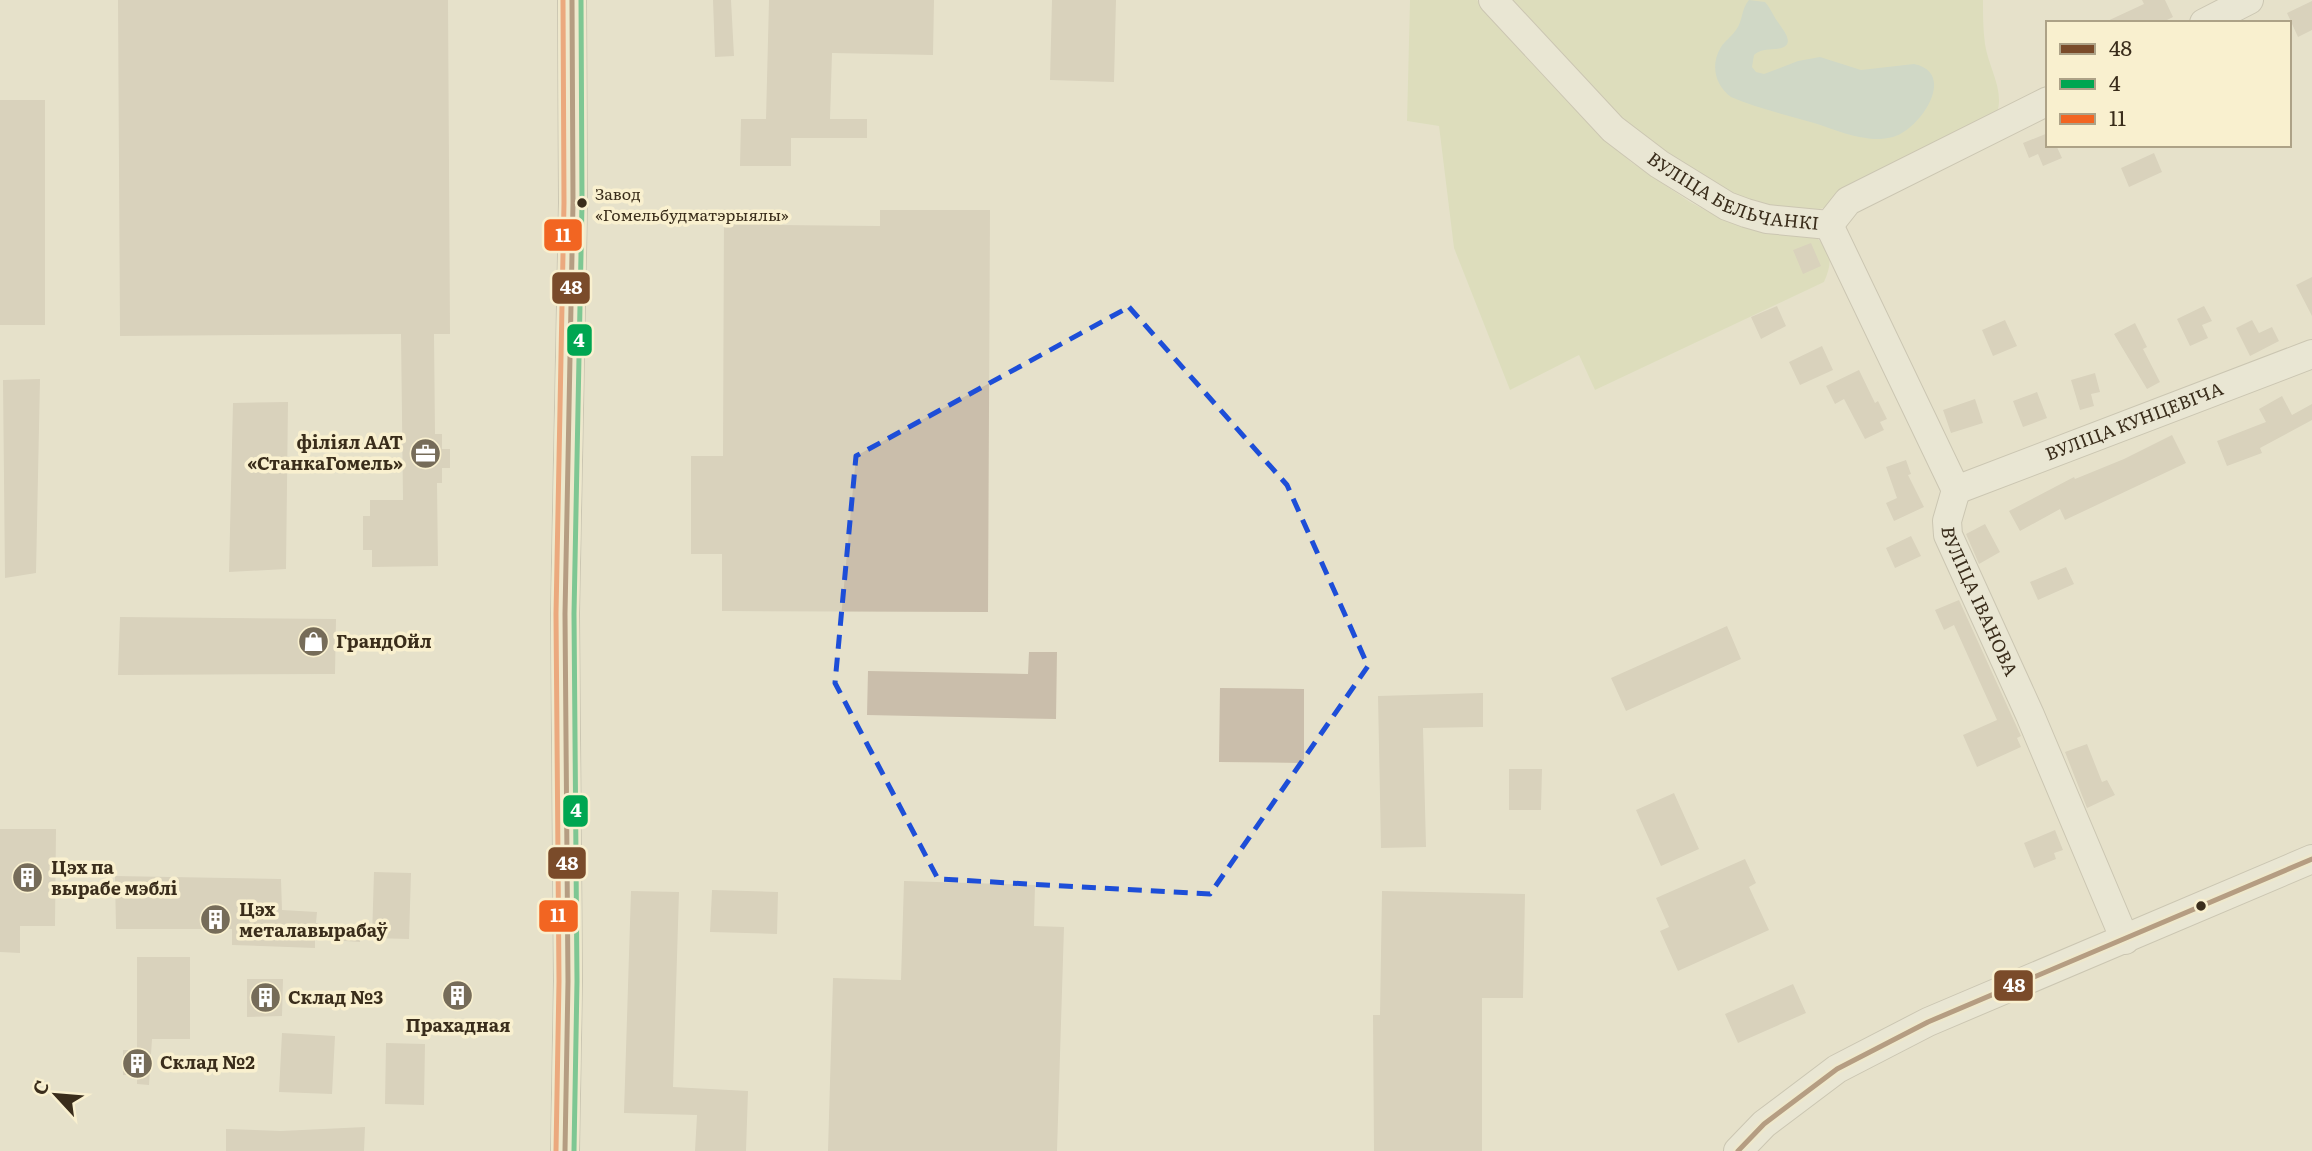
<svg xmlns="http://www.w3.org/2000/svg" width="2312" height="1151" font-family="Literata,serif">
  <rect width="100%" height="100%" fill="#e6e1cb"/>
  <path fill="#d3d8ac" d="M1410,0h67l112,124 42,38 59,40 32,17 90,16c21,13 21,27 12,47l-229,108 -16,-35 -69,35 -56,-142 -15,-122 -32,-5z
    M1504,0h479c0,15 0,29 2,44 4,26 22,49 10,74l-168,89 -11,3 -73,-8 -110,-69z"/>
  <path fill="#b6ccc0" d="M1749,0l16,2c4,4 6,9 9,14 5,10 28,31 1,33 -9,1 -14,0 -21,6l-2,12 4,5 8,2 34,-13 22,-4 41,13 53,-6c44,9 6,66 -21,73 -8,2 -19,3 -27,1 -18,-2 -35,-10 -52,-15 -28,-8 -57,-15 -83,-26 -16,-12 -21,-32 -10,-50 4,-6 10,-10 15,-17 7,-9 5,-21 13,-30z"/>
  <path fill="#cabeab" d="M118,0h330l2,334h-16l1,100h7v15h8v19h-8v15h-5l1,83 -66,1v-17h-9v-34h7v-16h33l-2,-166 -281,2z
    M713,0h18l3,56 -19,1z
    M769,0h165l-1,55 -101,-2 -2,66h37v19h-76v28h-51l1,-47h25z
    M1052,0h64l-2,82 -64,-2z
    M2142,0h23l8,17 -12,6h-58l41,-19z
    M2312,1v29l-14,7 -11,-24z
    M0,100h45v225h-45z
    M2048,133v12h8l6,13 -19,8 -5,-12 -9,4 -6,-15z
    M2154,153l8,19 -33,15 -8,-19z
    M880,210h110l-2,402 -266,-1v-57h-31v-98h32l1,-244h55v13l101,1z
    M1811,243l10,23 -18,8 -10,-24z
    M2312,277v39l-16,-31z
    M1777,306l9,20 -25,13 -10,-22z
    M2204,306l8,15 -10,4 6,13 -18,8 -13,-27z
    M2005,320l12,26 -24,10 -11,-26z
    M2252,320l7,13 13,-6 7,14 -29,15 -14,-28z
    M2135,323l12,24 -4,2 17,33 -13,7 -33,-55z
    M1822,346l11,24 -33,15 -11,-23z
    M1859,370l16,33 3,-2 9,18 -7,3 4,8 -19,9 -21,-40 -9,5 -9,-18z
    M2095,373l5,19 -9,2 3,12 -14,4 -9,-30z
    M40,379l-4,194 -31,5 -2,-198z
    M2037,392l10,26 -24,9 -10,-26z
    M2282,396l10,19 20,-11v16l-52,28 2,5 -35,13 -10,-25 49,-19 -7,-13z
    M1975,399l8,24 -32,10 -8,-23z
    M288,402l-2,167 -57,3 4,-169z
    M2172,435l14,28 -121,57 -5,-11 -40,22 -11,-20 65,-34 1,2 49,-20z
    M1906,460l5,14 -3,1 16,32 -30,14 -8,-18 11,-5 -11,-31z
    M1985,524l15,28 -21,12 -13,-30z
    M1911,536l10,20 -26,12 -9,-20z
    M2066,567l8,17 -36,16 -8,-18z
    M1959,600l62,136 -4,2 4,9 -44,20 -14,-32 34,-15 -43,-95 -10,5 -9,-20z
    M120,617l216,2 -1,55 -217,1z
    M1727,626l14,33 -115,52 -15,-33z
    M1029,652h28l-1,67 -189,-4 1,-44 160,3z
    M1220,688l84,1v74l-85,-1z
    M1483,693v34l-60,1 3,119 -45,1 -3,-152z
    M2087,744l15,38 5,-2 8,15 -28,13 -22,-56z
    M1509,769h33l-1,41h-32z
    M1674,793l25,56 -38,17 -25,-56z
    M0,829h56l-1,97h-35v27l-20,-1z
    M2055,830l8,20 -9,3 2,6 -22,9 -10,-25z
    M1745,859l11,24 -7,4 20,43 -91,41 -18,-40 9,-4 -13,-29z
    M374,872l37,1 -2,66 -37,-1z
    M115,876l166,3 1,31 35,2 -1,11 44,4v15l-45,-3v9l-83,-3v-16h-116z
    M904,881l131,4 -1,41 30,1 -7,224h-229l5,-173 68,2z
    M712,890l66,2 -1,42 -67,-2z
    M631,891l48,1 -6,195 75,4 -2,60h-51l2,-36 -73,-2z
    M1382,891l143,3 -2,104h-41v153h-108l-1,-136h7z
    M137,957h53v82h-38l-3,46 -12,-1v-9h-14v-25h14z
    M247,979h36l-1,37 -35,1z
    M1793,984l13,29 -68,30 -13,-29z
    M451,987l15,1 -2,17 -15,-1z
    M282,1033l53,3 -3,58 -53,-2z
    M386,1043l39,1 -1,61 -39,-1z
    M365,1127l-1,24h-138v-22l55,2z"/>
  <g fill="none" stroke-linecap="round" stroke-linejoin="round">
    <defs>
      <g id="minor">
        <path id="s1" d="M1493,0l120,129 46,35 68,42 19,7 21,6 62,6 19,-24 200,-100"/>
        <path d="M2204,23l45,-23"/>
        <path id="s2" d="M1829,225l127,265 -9,31 1,14 82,180 95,225"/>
        <path id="s3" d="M1956,490l356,-136"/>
        <path d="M565,1151l3,-170 -3,-367 8,-411 -1,-203"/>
        <path d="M1738,1151l26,-27 73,-55 91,-47 384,-163"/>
      </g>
    </defs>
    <use href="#minor" stroke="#aba494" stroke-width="30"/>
    <use href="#minor" stroke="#eeeadd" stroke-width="28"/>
    <defs>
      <path id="bus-1" d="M565,1151l3,-170 -3,-367 8,-411 -1,-203
        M1738,1151l26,-27 73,-55 91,-47 384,-163"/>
      <path id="bus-2" d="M574,1151l3,-170 -3,-367 8,-411 -1,-203"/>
      <path id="bus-3" d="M556,1151l3,-170 -3,-367 8,-411 -1,-203"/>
    </defs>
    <use href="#bus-1" stroke="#f9f0cf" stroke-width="10"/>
    <use href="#bus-2" stroke="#f9f0cf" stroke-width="10"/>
    <use href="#bus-3" stroke="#f9f0cf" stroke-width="10"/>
    <use href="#bus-1" stroke="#7a4b2a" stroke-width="5"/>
    <use href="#bus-2" stroke="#00a651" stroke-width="5"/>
    <use href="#bus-3" stroke="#f26522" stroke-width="5"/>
  </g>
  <path d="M0 0H2312V1151H0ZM1129,307l158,178 81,181 -158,228 -272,-15 -103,-196 21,-227z" fill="#e6e1cb" fill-opacity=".55" fill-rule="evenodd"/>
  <path fill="none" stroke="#1d4ed8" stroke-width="5" stroke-dasharray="14 9" stroke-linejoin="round" d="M1129,307l158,178 81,181 -158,228 -272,-15 -103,-196 21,-227z"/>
  <defs>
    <symbol id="office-disc" viewBox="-11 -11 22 22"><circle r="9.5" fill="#766c59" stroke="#f9f0cf"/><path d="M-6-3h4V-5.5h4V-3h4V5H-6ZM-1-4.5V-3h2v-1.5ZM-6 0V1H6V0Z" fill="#fff"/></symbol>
    <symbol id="shop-disc" viewBox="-11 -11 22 22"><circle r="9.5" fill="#766c59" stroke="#f9f0cf"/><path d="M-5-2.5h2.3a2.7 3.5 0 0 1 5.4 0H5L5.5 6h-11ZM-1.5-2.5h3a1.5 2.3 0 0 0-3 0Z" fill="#fff"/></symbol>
    <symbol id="building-disc" viewBox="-11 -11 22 22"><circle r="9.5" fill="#766c59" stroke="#f9f0cf"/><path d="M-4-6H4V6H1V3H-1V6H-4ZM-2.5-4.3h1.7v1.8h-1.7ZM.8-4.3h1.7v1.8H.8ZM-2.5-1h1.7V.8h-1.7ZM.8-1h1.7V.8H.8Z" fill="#fff"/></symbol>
  </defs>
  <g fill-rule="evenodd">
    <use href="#office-disc" x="408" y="436" width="35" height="35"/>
    <use href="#shop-disc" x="296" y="624" width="35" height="35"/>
    <use href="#building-disc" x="10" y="860" width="35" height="35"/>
    <use href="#building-disc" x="198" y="902" width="35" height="35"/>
    <use href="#building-disc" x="440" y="978" width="35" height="35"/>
    <use href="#building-disc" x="248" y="980" width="35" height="35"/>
    <use href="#building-disc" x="120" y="1046" width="35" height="35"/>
  </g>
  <g fill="#3a2d1b" stroke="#f9f0cf" stroke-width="2.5">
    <circle cx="582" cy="203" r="6"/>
    <circle cx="2201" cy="906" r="6"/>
  </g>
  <g text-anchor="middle" stroke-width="7" stroke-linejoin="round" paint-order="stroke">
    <g font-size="16" fill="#3a2d1b" stroke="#f9f0cf" text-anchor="start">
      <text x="595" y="200">Завод<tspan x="595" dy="21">«Гомельбудматэрыялы»</tspan></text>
    </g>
    <g font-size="18" fill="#3a2d1b" stroke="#f9f0cf">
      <text dy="6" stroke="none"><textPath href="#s1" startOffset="315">ВУЛІЦА БЕЛЬЧАНКІ</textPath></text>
      <text dy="6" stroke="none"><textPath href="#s3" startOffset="191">ВУЛІЦА КУНЦЕВІЧА</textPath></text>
      <text dy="6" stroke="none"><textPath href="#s2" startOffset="413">ВУЛІЦА ІВАНОВА</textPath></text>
    </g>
    <g font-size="18" font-weight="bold" fill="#3a2d1b" stroke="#f9f0cf" text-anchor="start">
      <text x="403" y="449" text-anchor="end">філіял ААТ<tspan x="403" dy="21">«СтанкаГомель»</tspan></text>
      <text x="336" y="648">ГрандОйл</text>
      <text x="51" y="874">Цэх па<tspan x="51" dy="21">вырабе мэблі</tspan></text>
      <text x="239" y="916">Цэх<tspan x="239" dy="21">металавырабаў</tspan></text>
      <text x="288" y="1004">Склад №3</text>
      <text x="458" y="1032" text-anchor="middle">Прахадная</text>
      <text x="160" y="1069">Склад №2</text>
    </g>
  </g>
  <g stroke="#f9f0cf" stroke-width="2.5">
    <rect x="543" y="218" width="40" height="34" rx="7" fill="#f26522"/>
    <rect x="551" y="271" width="40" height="34" rx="7" fill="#7a4b2a"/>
    <rect x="566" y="323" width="27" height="34" rx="7" fill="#00a651"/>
    <rect x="562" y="794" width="27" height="34" rx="7" fill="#00a651"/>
    <rect x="547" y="846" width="40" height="34" rx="7" fill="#7a4b2a"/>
    <rect x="538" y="899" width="41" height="34" rx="7" fill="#f26522"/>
    <rect x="1993" y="969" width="41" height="33" rx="7" fill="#7a4b2a"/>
  </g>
  <g font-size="19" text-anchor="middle" font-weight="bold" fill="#fff">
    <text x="563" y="242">11</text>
    <text x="571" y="294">48</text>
    <text x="579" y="347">4</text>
    <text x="576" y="817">4</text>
    <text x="567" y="870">48</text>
    <text x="558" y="922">11</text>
    <text x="2014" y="992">48</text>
  </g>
  <rect x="2046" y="21" width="245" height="126" fill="#f9f0cf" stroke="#ada287" stroke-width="2"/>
  <rect x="2060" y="44" width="35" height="10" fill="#7a4b2a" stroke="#ada287" stroke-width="2"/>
  <text x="2109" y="56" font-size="21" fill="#3a2d1b">48</text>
  <rect x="2060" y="79" width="35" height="10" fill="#00a651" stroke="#ada287" stroke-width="2"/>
  <text x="2109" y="91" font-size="21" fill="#3a2d1b">4</text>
  <rect x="2060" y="114" width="35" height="10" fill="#f26522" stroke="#ada287" stroke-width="2"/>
  <text x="2109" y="126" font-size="21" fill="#3a2d1b">11</text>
  <g transform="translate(56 1095) rotate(296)" stroke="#f9f0cf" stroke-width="5" paint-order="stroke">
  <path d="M0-5L12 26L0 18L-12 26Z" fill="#3a2d1b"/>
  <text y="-10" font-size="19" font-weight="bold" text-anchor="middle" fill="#3a2d1b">С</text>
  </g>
</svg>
